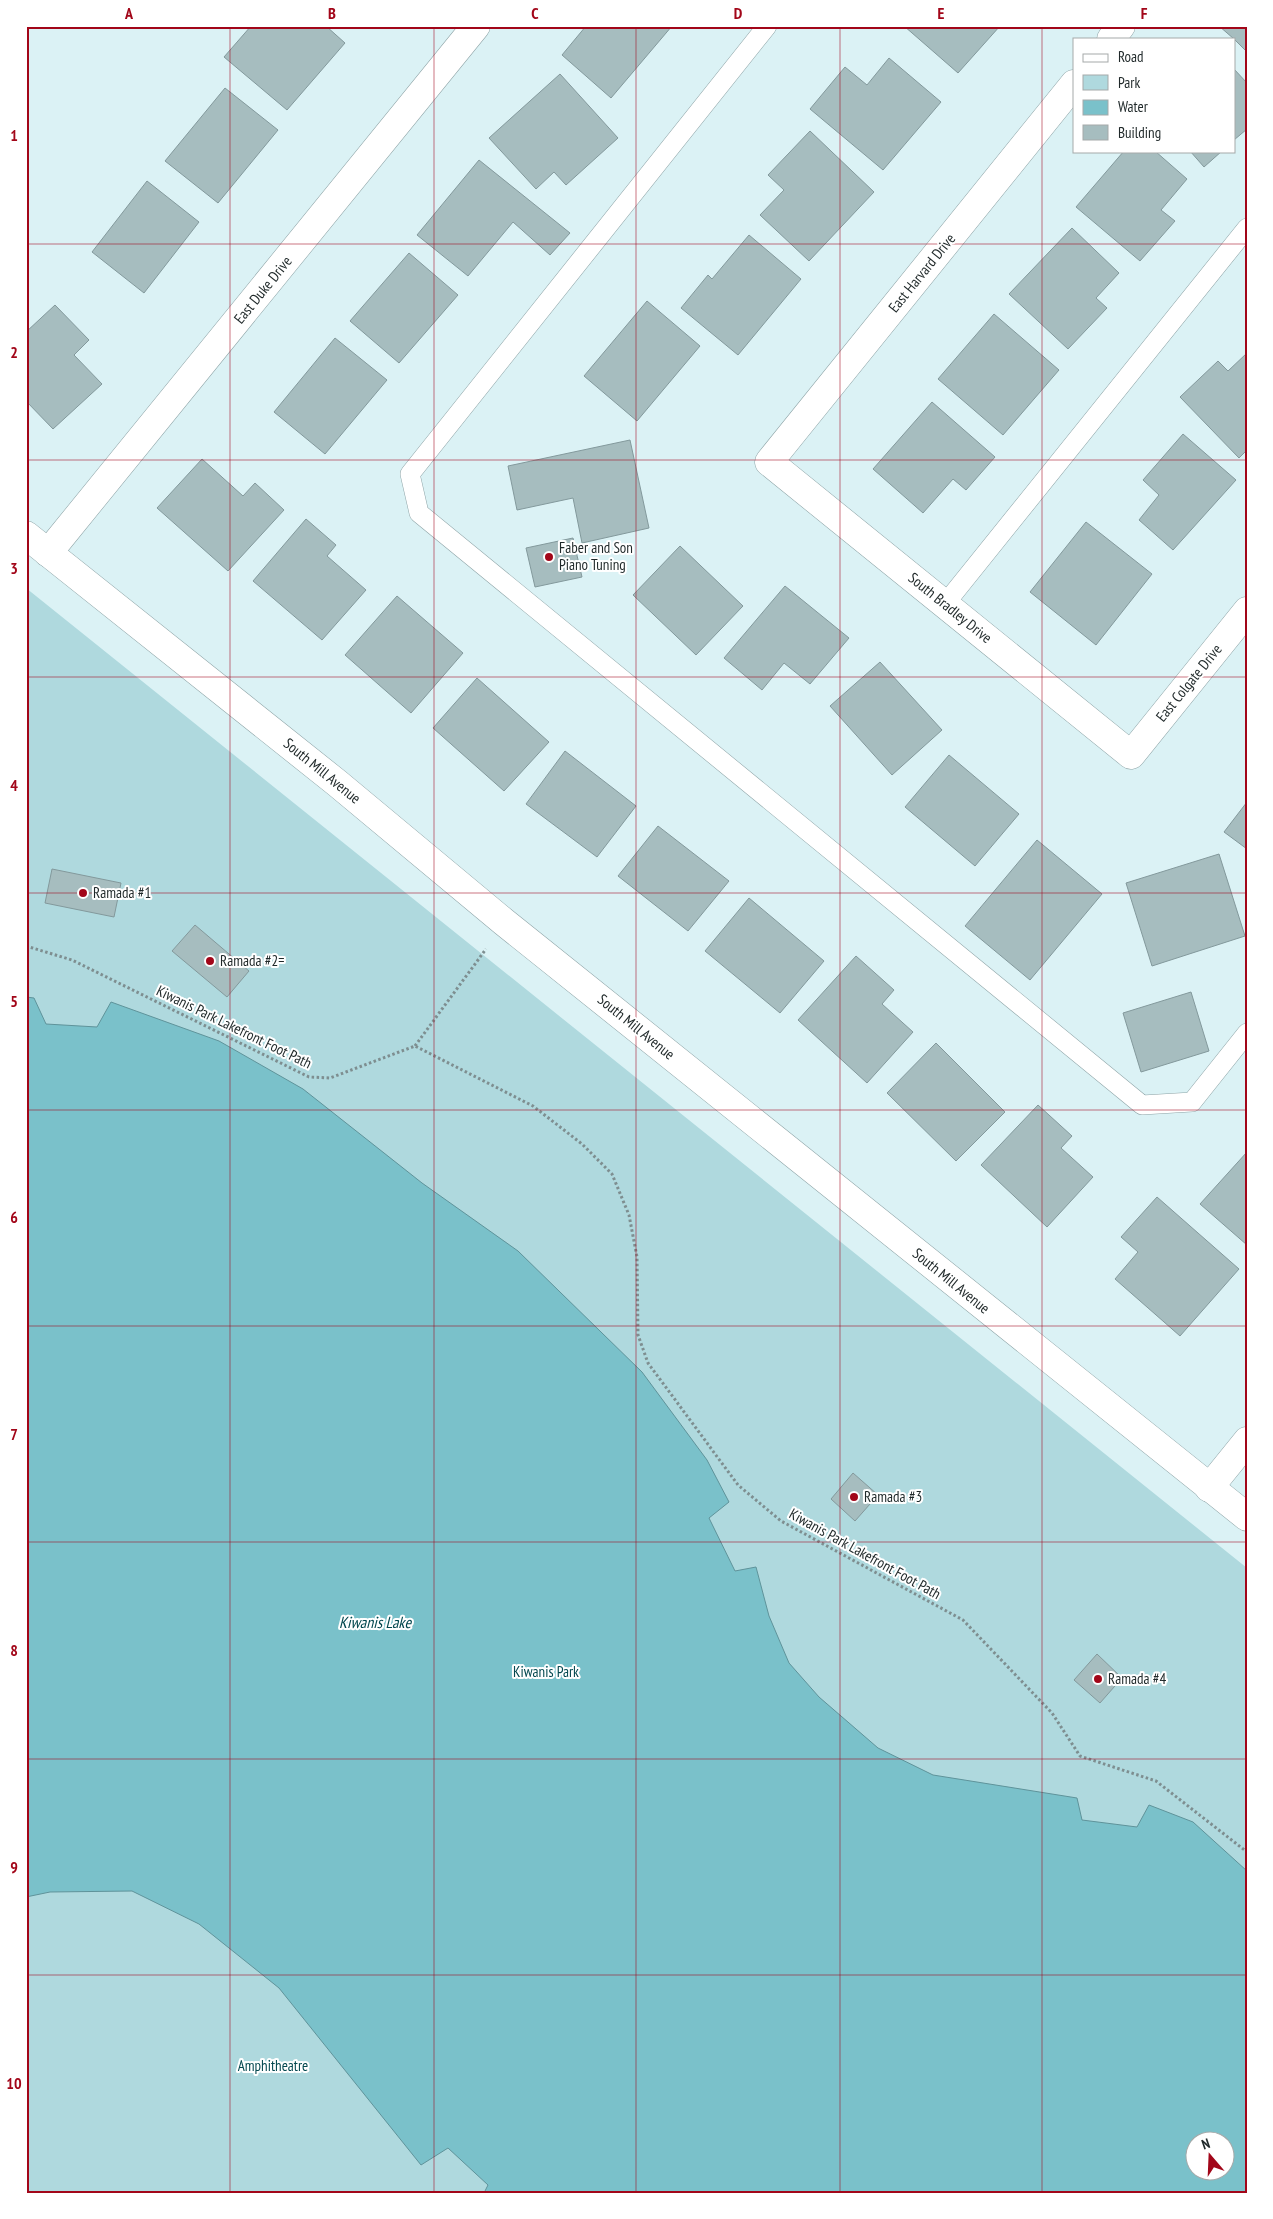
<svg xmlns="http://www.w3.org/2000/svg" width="1273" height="2219" font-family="'PT Sans Narrow',sans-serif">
  <rect width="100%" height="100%" fill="#dbf2f5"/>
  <path fill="#afd9de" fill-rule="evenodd" d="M26,588l1221,980v625h-1221zM1196,2142h30v30h-30z"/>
  <path fill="#7ac1ca" stroke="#5f939a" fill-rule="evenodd" d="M26,997l8,1 12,26 51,3 14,-25 108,39 84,48 119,94 96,68 124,121 65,88 22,42 -20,16 26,53 21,-4 13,49 20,47 30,34 59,51 55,27 144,23 5,22 55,7 12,-22 44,17 54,49v322h-763l4,-8 -40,-37 -27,17 -142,-177 -80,-64 -67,-33 -82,1 -24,5zM1196,2142h30v30h-30z"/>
  <path fill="#a6bdbf" stroke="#83999c" d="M251,26h16l3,3 2,-3h54l19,17 -58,67 -63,-53z
    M586,26h86l-61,72 -49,-43z
    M904,26h96l-42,47z
    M1219,26h28v26l-13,-13z
    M889,58l52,44 -58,68 -73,-61 35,-42 22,18z
    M1234,69l13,14v46l-13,11z
    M560,74l58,64 -52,47 -12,-13 -18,17 -47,-51z
    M225,88l53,42 -60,73 -53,-42z
    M810,131l64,61 -65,69 -49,-46 24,-25 -16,-15z
    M1124,151h31l32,28 -26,31 14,11 -35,40 -64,-54z
    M1190,151h32l-18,16z
    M479,160l91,73 -20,22 -37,-33 -45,54 -51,-41z
    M147,181l52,41 -55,71 -52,-41z
    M1072,228l47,45 -23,25 11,10 -39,41 -59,-55z
    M749,235l52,44 -63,76 -57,-47 27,-33 4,4z
    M409,253l49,42 -59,68 -49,-42z
    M647,301l53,45 -63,75 -53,-45z
    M55,305l34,35 -15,15 28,29 -49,45 -27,-28v-69z
    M994,314l65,56 -56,65 -65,-56z
    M335,338l52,42 -62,74 -51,-42z
    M1247,353v97l-8,8 -59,-61 38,-36 10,10z
    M932,402l63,55 -29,33 -13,-11 -30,34 -50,-44z
    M1183,434l53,46 -63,70 -34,-30 20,-25 -16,-15z
    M630,440l19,88 -67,15 -9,-45 -56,12 -9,-44z
    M202,459l41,37 12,-13 29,27 -56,61 -71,-63z
    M306,519l30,26 -9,11 39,34 -44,50 -69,-59z
    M1086,522l66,52 -56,71 -66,-53z
    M573,538l9,39 -47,10 -9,-39z
    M680,546l63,60 -47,49 -63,-60z
    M785,586l64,52 -39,46 -26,-21 -22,27 -38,-32z
    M397,596l66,57 -52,60 -66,-58z
    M880,662l62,68 -50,45 -62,-69z
    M477,678l72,64 -45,49 -71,-63z
    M565,751l71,55 -39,51 -71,-53z
    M949,755l70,59 -44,52 -70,-59z
    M1247,802v47l-23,-17z
    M658,826l71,55 -41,50 -70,-55z
    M1037,840l65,54 -72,86 -65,-54z
    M1219,854l26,82 -93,30 -26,-83z
    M52,869l69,14 -7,34 -69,-14z
    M749,898l75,63 -44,52 -75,-62z
    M195,925l54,46 -22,26 -55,-46z
    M856,956l38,34 -12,14 31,28 -46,51 -69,-63z
    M1191,992l18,59 -68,21 -18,-59z
    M936,1043l69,69 -49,49 -69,-68z
    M1038,1105l34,31 -11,12 32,29 -46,50 -66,-62z
    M1247,1152v93l-47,-41z
    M1157,1197l82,72 -59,67 -65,-57 23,-27 -17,-15z
    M853,1473l25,22 -23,26 -24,-22z
    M1097,1654l25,24 -22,25 -26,-23z"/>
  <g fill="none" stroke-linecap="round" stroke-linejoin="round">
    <defs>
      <path id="service" d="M767,26l-357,448 9,39 723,592 50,-3 55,-69
        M945,604l302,-376"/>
      <path id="minor" d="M1111,39l10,-13
        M1074,84l-305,378 362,293 116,-144
        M48,553l428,-527
        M1209,1488l38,-47"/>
      <path id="tertiary" d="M26,535l311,248 167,139 743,595"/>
    </defs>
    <use href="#service" stroke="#8da3a6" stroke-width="20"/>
    <use href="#minor" stroke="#8da3a6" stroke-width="29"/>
    <use href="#tertiary" stroke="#8da3a6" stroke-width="29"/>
    <path stroke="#7e8e90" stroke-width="3" stroke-dasharray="2.5 2.5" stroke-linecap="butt" d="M26,946l46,14 237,117 21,1 85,-32 118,60 49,38 30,30 17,41 8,42 1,78 10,28 90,122 43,36 182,99 89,93 28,43 76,25 91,71
      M415,1046l71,-97"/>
    <use href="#service" stroke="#fff" stroke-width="19"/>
    <use href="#minor" stroke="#fff" stroke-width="28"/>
    <use href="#tertiary" stroke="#fff" stroke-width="28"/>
  </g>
  <path fill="none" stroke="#a20619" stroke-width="1" stroke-opacity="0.55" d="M230,26v2167M434,26v2167M636,26v2167M840,26v2167M1042,26v2167M26,244h1221M26,460h1221M26,677h1221M26,893h1221M26,1110h1221M26,1326h1221M26,1542h1221M26,1759h1221M26,1975h1221"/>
  <g fill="#a20619" stroke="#fff" stroke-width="2">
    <circle cx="549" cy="557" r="5"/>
    <circle cx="83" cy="893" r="5"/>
    <circle cx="210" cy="961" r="5"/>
    <circle cx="854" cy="1497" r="5"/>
    <circle cx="1098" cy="1679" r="5"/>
  </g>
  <g text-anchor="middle" stroke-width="4" stroke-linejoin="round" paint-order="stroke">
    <g font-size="15" fill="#1f2829" stroke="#fff">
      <text transform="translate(922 273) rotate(-51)" y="5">East Harvard Drive</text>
      <text transform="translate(263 290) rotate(-51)" y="5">East Duke Drive</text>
      <text transform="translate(950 608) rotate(39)" y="5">South Bradley Drive</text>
      <text transform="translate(1189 683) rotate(-51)" y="5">East Colgate Drive</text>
      <text transform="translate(322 771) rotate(39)" y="5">South Mill Avenue</text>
      <text transform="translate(234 1027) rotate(26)" y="5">Kiwanis Park Lakefront Foot Path</text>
      <text transform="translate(636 1027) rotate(39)" y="5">South Mill Avenue</text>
      <text transform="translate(951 1281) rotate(39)" y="5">South Mill Avenue</text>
      <text transform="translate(865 1554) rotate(29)" y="5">Kiwanis Park Lakefront Foot Path</text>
    </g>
    <g font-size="15" fill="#1f2829" stroke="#fff" text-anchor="start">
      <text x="559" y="553">Faber and Son<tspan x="559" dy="17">Piano Tuning</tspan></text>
      <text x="93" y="898">Ramada #1</text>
      <text x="220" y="966">Ramada #2=</text>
      <text x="864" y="1502">Ramada #3</text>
      <text x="1108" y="1684">Ramada #4</text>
    </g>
    <g font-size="15" fill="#054950" stroke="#fff">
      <text x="546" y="1677">Kiwanis Park</text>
      <text x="273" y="2071">Amphitheatre</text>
    </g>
    <g font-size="16" font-style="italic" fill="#00464d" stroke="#fff">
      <text x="375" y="1628">Kiwanis Lake</text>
    </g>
  </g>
  <rect width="1273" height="2219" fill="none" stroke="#ffffff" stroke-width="55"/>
  <rect x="1073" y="38" width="162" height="115" fill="#ffffff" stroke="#a5a9a9"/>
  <rect x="1083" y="54" width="25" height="8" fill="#ffffff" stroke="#a5a9a9"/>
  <text x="1118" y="62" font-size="15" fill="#1f2829">Road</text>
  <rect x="1083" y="75" width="25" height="15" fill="#afd9de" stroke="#a5a9a9"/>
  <text x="1118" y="88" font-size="15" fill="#1f2829">Park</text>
  <rect x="1083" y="100" width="25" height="15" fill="#7ac1ca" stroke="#a5a9a9"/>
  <text x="1118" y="112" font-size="15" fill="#1f2829">Water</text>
  <rect x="1083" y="125" width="25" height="15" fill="#a6bdbf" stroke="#a5a9a9"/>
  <text x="1118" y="138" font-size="15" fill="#1f2829">Building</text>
  <g transform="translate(1210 2156) rotate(341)"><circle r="24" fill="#ffffff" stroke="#a5a9a9"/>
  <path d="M0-4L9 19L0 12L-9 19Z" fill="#a20619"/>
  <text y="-8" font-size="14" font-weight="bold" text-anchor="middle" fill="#1f2829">N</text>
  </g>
  <rect x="28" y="28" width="1218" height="2164" fill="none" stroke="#a20619" stroke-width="2"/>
  <g font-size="16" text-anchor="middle" font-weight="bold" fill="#a20619">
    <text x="129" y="19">A</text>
    <text x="332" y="19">B</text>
    <text x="535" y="19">C</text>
    <text x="738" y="19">D</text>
    <text x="941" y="19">E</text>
    <text x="1144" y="19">F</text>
    <text x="14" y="141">1</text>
    <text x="14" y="358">2</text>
    <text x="14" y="574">3</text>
    <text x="14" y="791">4</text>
    <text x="14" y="1007">5</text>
    <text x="14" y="1223">6</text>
    <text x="14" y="1440">7</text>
    <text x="14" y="1656">8</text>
    <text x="14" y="1873">9</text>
    <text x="14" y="2089">10</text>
  </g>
</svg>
